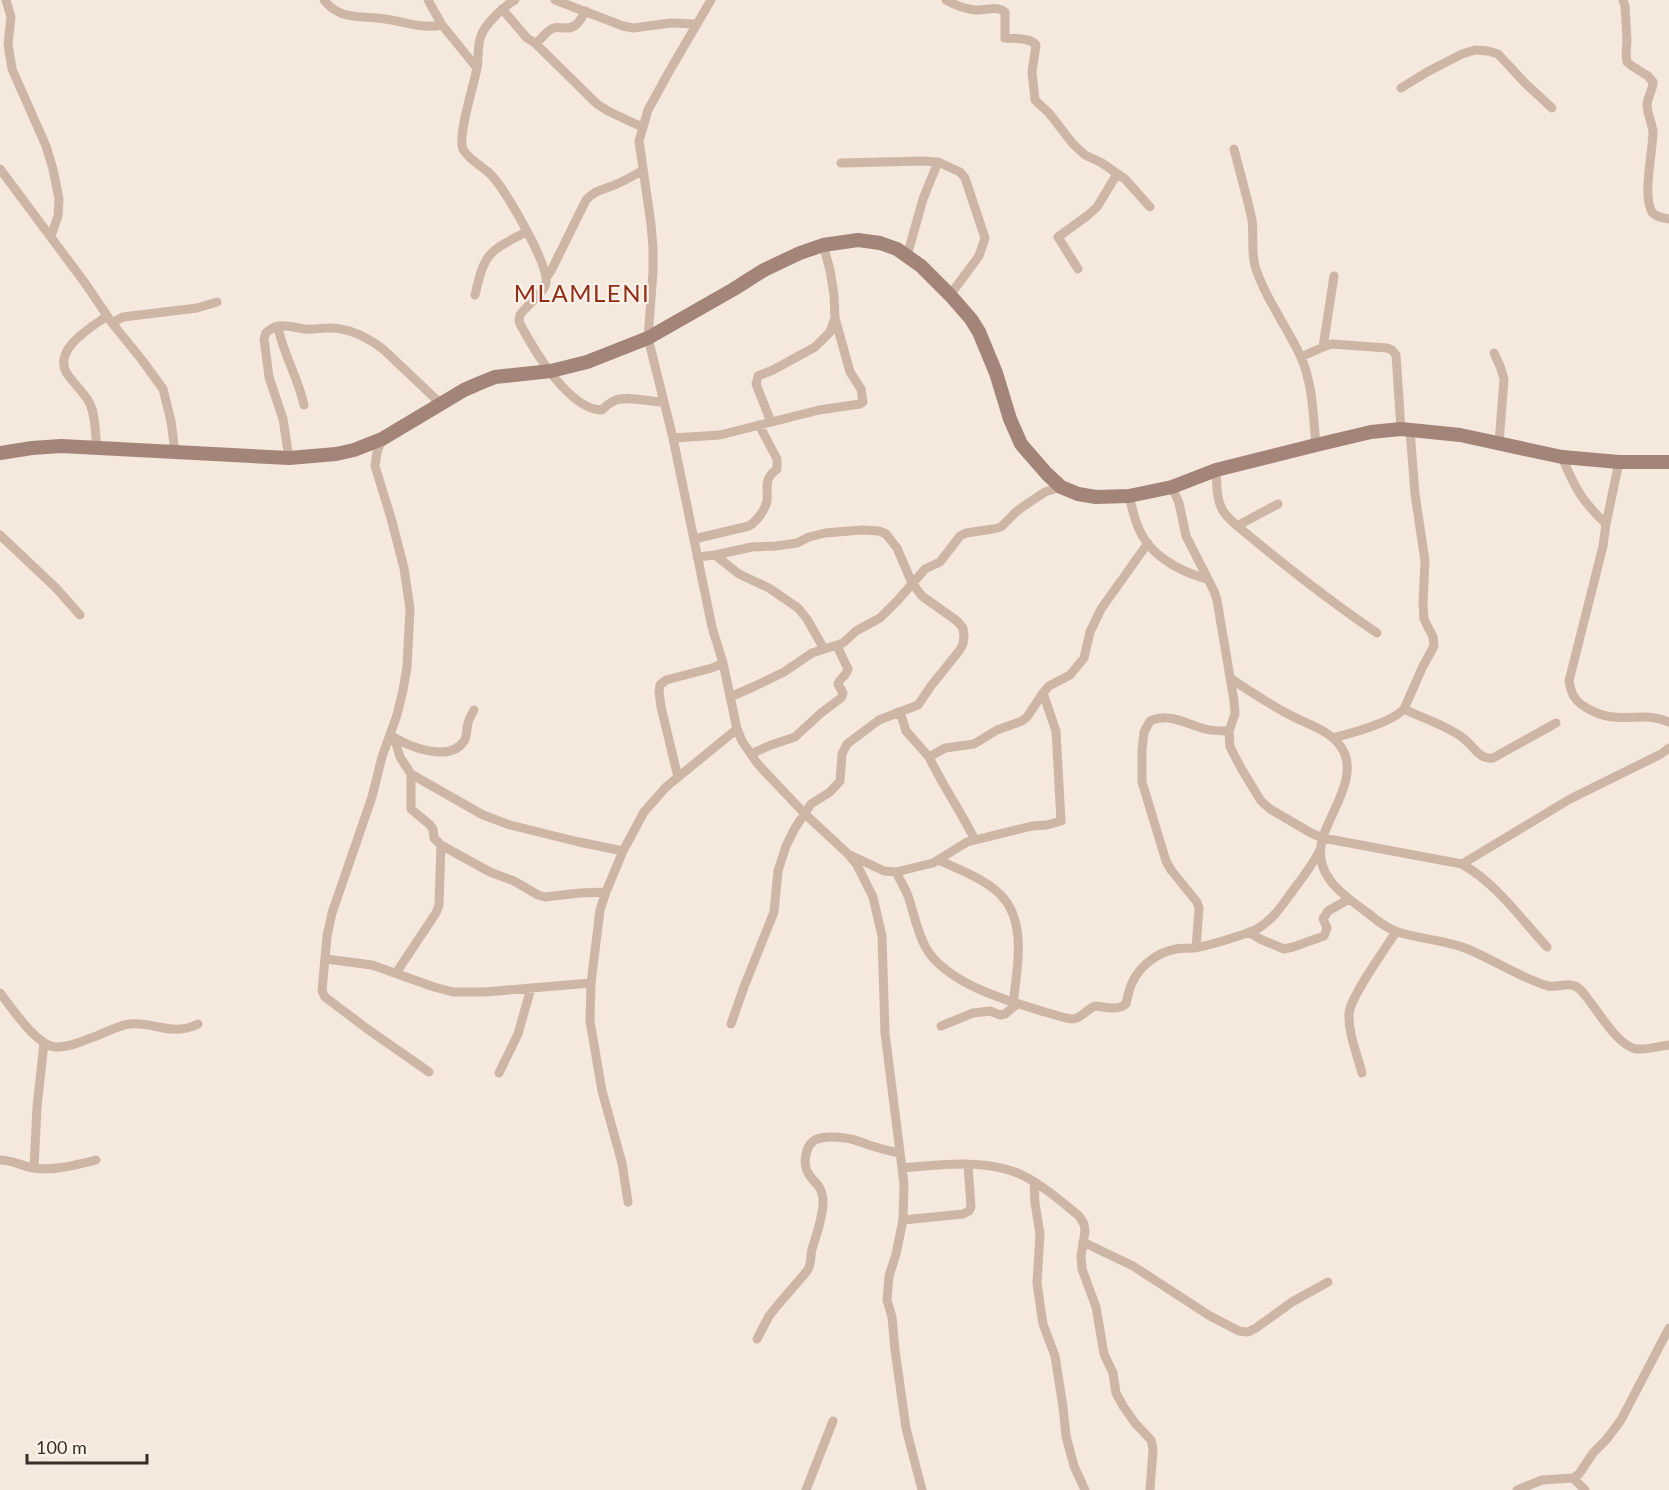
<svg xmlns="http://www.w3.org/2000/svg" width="1669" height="1490" font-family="Lato,sans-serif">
  <rect width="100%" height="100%" fill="#f5e8dc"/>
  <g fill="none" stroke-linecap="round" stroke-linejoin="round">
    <path stroke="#ceb6a7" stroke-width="9" d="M6,0l5,17 -3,27 4,25 34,77 7,23 6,30 -1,17 -7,20
      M324,0c5,7 11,11 19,14 13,4 29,3 42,5 21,3 35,10 57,6
      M428,0l14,25 35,43
      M515,0c-11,6 -30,24 -34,36 -4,9 -2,22 -4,32 -3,17 -20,68 -14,81 6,12 22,18 30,28 13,15 56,87 53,106 -2,10 -20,23 -26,32l-1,5 1,4c14,26 49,86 82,86 3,-3 7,-7 12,-9 9,-6 37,1 50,1
      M555,0l68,26 10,2 38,-5 25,1
      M711,0l-41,70 -22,40 -9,31 12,83 2,24v24l-5,66 25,100 39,189 11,36 14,66 5,12 15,22 11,12 37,39 43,40 9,11 16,32 9,39 3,97 19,151 -1,36 -7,34 -7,22 -2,24 5,17 3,33 11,78 16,62
      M946,0c9,5 19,9 29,10 11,1 21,-5 30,2v26c10,1 24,-1 31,7l-4,27 3,28 14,13 24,31 12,11 17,8 23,16 25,28
      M1623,0l2,6 2,35 -1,14 1,7 5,4 16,10 5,6c0,8 -5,14 -6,22 0,10 5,18 6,28 0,20 -11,63 -1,80 4,5 11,6 17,7
      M502,9l25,29 8,5c7,-3 11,-13 19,-15 2,-1 8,0 10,0 13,1 16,-8 22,-17
      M535,43l62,61 11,7 34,16
      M1401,88l26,-16 35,-18 13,-4 13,1 10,3 27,29 27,25
      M1234,149c6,24 13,47 18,71 2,16 -1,31 3,46 10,32 31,59 45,89 13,28 13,60 16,90
      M841,163l81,-2 16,1 22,10 5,6 20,60 -6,18 -29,39
      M0,169l85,114 27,40 30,37 21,29 8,32 4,31
      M907,256l16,-57 15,-37
      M1078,269l-20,-32 29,-21 10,-9 20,-33
      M546,278l5,-7 35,-71c8,-9 15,-10 26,-14 11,-4 21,-10 31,-16
      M475,295c10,-43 13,-43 51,-63
      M112,323l11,-6 74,-9 20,-6
      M278,327c5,27 20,50 26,78
      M1323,347l11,-71
      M1494,353l6,13 4,13 -5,65
      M1301,357l22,-10 9,-3 55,4 5,2 4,5 5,74
      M771,422l-15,-38 2,-8 15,-6 42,-23 15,-15 5,-14 -1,-23 -4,-25 -7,-25
      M673,438l47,-3 99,-25 41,-6 3,-2 -2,-13 -11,-17 -15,-54
      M382,439l-5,13 -2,14 16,52 13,50 6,41 -3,58 -4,23 -6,25 -15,42 -10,40 -40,116 -5,23 -5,55 3,6 41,31 63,44
      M97,448c-2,-14 -1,-33 -8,-46 -6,-11 -17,-20 -23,-30 -12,-24 26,-45 41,-56
      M1562,457c13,31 19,43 44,67
      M289,458l-6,-39 -14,-42 -5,-38 2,-6c12,-12 24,-6 39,-4 8,1 15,-1 23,-1 20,-1 41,10 56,22l57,54
      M1619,462l-13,62 -3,22 -34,135c1,5 2,12 6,17 7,10 26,18 38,19 21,2 34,-4 56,5
      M1216,470c1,13 0,29 7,41 7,11 20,19 30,28 40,33 81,65 124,94
      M1172,487l7,16 7,33 28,55 3,9 17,101 1,13 -6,17 1,16 11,21 20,33 9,8 41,24 12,5 139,26c35,20 58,54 85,83
      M1129,496c4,15 7,31 16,44 13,20 40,33 62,39
      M1237,526l41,-22
      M0,535l56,53 24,27
      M694,539l55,-13c8,-5 16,-16 18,-25 1,-8 -2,-19 3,-25 2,-3 5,-5 7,-7v-10l-18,-34
      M715,555l24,19 30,14 29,20 9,11 17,30
      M697,557l18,-2 37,-8 24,-1 21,-3 12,-6 16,-4 37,-3 17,1 7,3 11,14 15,35 10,13 35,25 6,7 1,9 -1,7 -4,7 -28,35 -13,19 -39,15 -32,24 -5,10 -2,27 -10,11 -19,12 -16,24 -9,18 -8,25 -4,41 -30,75 -13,37
      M1230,678c19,13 38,25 58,36 18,10 42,16 53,33 19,27 -10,64 -18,90 -12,37 19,57 45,76 8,7 20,16 30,19 22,7 45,8 67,16 28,11 53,29 83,38 9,2 19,-4 27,0 7,3 11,11 16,17 10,13 28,43 45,46 11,1 23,-3 33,-4
      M730,697l23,-10 31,-15 28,-19 31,-10 13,-12 24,-13 18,-18 27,-31 15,-7 20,-26 6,-3 27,-4 8,-2 15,-15 8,-6 21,-14 16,-5
      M1404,709c20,10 42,16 59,29 10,7 16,22 30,20l63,-35
      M898,712l4,6 4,13 23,26
      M392,736c17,11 58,27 72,5 4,-6 2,-12 4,-18 1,-5 4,-9 6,-13
      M394,737l6,20 11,17 72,41 27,10 69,17 44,9
      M1333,738c19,-5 58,-15 71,-29l19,-43 11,-20 -1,-9 -9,-18 -1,-16 2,-42 -10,-67 -5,-64
      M751,754l20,-9 24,-8 26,-24 20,-15 2,-5 -5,-9c2,-6 8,-8 10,-15l-11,-23
      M411,774v35l19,16 3,4 1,9 7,7 49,27 24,9 24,14 7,2 35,-4 26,-1
      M678,777l-17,-70 -2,-16 1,-6 6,-5 46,-12 11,-5
      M975,840c-14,-28 -32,-54 -46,-83l16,-9 29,-4 23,-14 25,-9 5,-4 16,-24 6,-7 21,-11 14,-17 6,-26 11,-23 47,-66
      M850,855l34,16 12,1 37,-9 34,-21 65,-16 15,-1 14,-4 -5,-90 -13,-38
      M938,860c20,9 53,21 67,40 21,27 12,72 8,103
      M1462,864l108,-65 91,-45 8,-6
      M896,872c4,8 9,16 12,24 6,17 9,36 18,52 21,36 82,53 119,64 8,2 18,6 27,7 9,0 15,-10 23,-13 11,1 22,5 31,-2 2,-8 3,-16 7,-23 8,-16 25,-29 43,-32 6,-1 12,-1 18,-1 14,-2 50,-13 63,-19 17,-10 26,-25 37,-40 10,-13 19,-25 26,-39
      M1249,932l11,7 24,10 9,-2 31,-11 3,-8 -4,-9 5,-8 21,-12
      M1196,948l3,-40 -2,-6 -26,-32 -5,-9 -24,-79v-32l2,-18 6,-11c19,-9 36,3 55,8 8,2 16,2 24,2
      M326,959l46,6 62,22 19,5h32l106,-9
      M396,973l40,-60 3,-8 2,-60
      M0,993c12,15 36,52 55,54 12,1 25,-5 36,-9 13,-4 26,-13 39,-14 27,-2 41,13 68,0
      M941,1026l32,-13 17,-2 10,4 5,-1 12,-10
      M499,1073l19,-39 13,-46
      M1362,1073c-5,-19 -14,-40 -13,-60 2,-17 36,-64 47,-81
      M0,1160c12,0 22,6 33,8 21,3 43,-3 63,-8
      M34,1168l3,-61 7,-64
      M902,1168c35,-3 73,-8 107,2 24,7 51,30 70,46l5,8 1,8 -4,24 1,13 14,38 8,47 9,19 3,20 7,13 12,17 16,17 2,9 -3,41
      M1034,1182l1,21 5,31 -3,49 4,28 2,13 12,32 8,51 3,29 8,30 11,24
      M628,1202l-6,-39 -20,-72 -12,-70 1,-38 9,-73 6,-18 17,-41 21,-39 22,-25 71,-58
      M903,1220l60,-6 6,-3 2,-4 -3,-42
      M1083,1242l50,24 77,50 29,15 9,1 8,-4 36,-26 36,-20
      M757,1339l12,-23 8,-10 30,-35c5,-7 3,-14 5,-22 4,-12 12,-38 11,-50 -2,-17 -11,-16 -16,-28 -4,-10 -1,-28 10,-32 8,-3 21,-2 28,-1 10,1 18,5 27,8 9,3 18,5 27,7
      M1573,1478l12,12
      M806,1490l27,-69
      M1517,1490l25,-10 31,-2 6,-4 14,-21 13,-13 15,-20 48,-92"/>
    <path stroke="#a28578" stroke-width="14" d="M0,453l32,-5 29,-2 228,12 47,-4 18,-4 28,-11 82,-49 16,-7 15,-6 56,-6 36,-9 61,-24 86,-49 30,-19 36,-17 23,-8 35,-5 22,3 17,6 24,17 29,29 21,24 8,13 17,41 14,46 11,25 26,30 14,13 17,7 18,3 33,-1 43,-9 44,-17 100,-25 55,-13 30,-3 59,6 102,22 57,5h50"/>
  </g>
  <g text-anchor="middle" stroke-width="4.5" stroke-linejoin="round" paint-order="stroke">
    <g font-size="24" letter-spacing="1.5" fill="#912e19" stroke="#fbf2e9">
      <text x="582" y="302">MLAMLENI</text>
    </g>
  </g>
  <path d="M27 1454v9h120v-9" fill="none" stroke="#3a2d28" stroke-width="3"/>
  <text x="36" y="1454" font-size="18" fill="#3a2d28" stroke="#fbf2e9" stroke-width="4.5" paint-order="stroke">100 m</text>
</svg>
